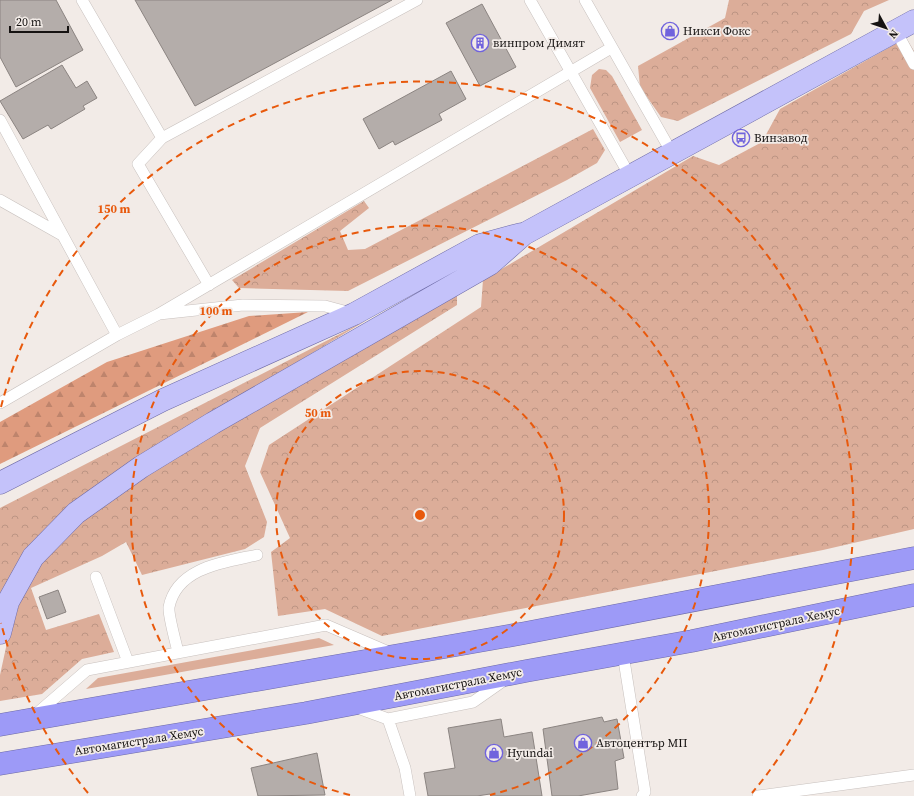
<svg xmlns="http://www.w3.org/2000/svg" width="914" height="796" font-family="'Source Serif 4',serif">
  <defs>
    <pattern id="forest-firs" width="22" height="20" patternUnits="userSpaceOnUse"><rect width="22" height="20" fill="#df9b7e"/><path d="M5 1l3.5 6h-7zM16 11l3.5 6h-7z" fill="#be846c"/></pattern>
    <pattern id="park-crowns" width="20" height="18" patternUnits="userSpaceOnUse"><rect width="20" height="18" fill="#dcad99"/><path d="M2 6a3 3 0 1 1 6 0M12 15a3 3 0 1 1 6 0" fill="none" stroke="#bc9483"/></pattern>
  </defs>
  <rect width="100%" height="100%" fill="#f2ebe7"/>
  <path fill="#dcad99" d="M319,638l15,7 -248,44 12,-11z"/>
  <path fill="url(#forest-firs)" d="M308,312l-308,152v-42l107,-60 142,-46z"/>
  <path fill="url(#park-crowns)" d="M729,0h160l-25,11 -13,23 -173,87 -17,-4 -21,-30 -2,-21 87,-48z
    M906,38l8,13v478l-91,21 -441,86 -57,-27 -47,7 -7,-64 19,-14 -30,-66 9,-27 212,-138 2,-27 210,-124 26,9 43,-23 18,-33z
    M599,69l7,1 6,6 30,54 -22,12 -30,-54 2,-13z
    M593,129l12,21 -8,13 -30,17 -219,111 -109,-3 -7,-8 132,-79 5,7 -29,23 8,19 17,-1z
    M457,293v12l-197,123 -15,38 22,56 -3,15 -19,12 -103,26 -16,-33 -24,14 -71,32 15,42 53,-16 15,38 -32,7 -40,35 -42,7v-26l15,-69 23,-41 45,-49 66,-43z
    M367,320l-219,132 -78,53 -70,105v-102z"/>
  <path fill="#b4adaa" stroke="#8b8481" d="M0,0h56l27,50 -67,37 -16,-30z
    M135,0h257l-197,106z
    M482,4l34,63 -36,19 -34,-63z
    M62,65l14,23 11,-7 10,17 -14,8 2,3 -34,20 -3,-4 -25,14 -23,-38z
    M451,71l15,28 -27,15 3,6 -47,25 -2,-4 -14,8 -16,-30z
    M58,590l8,22 -19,7 -8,-22z
    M602,717l2,5 13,-3 7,39 -9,3 3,28 -40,7h-26l-9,-67z
    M501,719l3,18 28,-5 10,64h-51l-1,-2 -13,2h-49l-4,-23 31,-5 -7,-40z
    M317,753l8,42 -67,1 -7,-28z"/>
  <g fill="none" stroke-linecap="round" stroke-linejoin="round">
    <defs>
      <path id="service" d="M82,0l80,138 255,-138
        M530,0l100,176
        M585,0l87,153
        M896,31l18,33
        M0,120l117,215
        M162,138l-24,26 71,121
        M0,200l62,35
        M159,314l452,-266
        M0,403l117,-68 42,-21 84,-9 82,1 26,7
        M96,577l32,85
        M178,652c-2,-9 -10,-37 -9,-45 8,-40 56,-45 88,-52
        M623,654l22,138 -3,4
        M358,708l30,11 85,-17 30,-21
        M35,715l52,-45 239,-45 65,28
        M388,719l17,49 5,28
        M758,796l156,-21"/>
      <path id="primary" d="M0,483l163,-83 191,-86 126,-69 41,-11
        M0,633l8,-31 25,-45 43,-44 65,-46 72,-44 277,-159 34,-30 390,-213"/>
      <path id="motorway" d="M0,725l525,-92 389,-75
        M0,764l306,-51 220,-42 166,-30 222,-46"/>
    </defs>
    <use href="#service" stroke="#c8c1be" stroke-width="12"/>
    <use href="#primary" stroke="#6d6aa6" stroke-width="23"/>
    <use href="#motorway" stroke="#6d6aa6" stroke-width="23"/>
    <use href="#service" stroke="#fff" stroke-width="11"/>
    <use href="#primary" stroke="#c4c2fa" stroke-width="22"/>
    <use href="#motorway" stroke="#9d9af7" stroke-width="22"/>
  </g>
  <g fill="none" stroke="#e8590c" stroke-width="2" stroke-dasharray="7 5">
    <circle cx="420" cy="515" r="144"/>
    <path d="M350 795A289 289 0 1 1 490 795"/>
    <path d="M88 793A433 433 0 0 1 1 623M1 407A433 433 0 1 1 752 793"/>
  </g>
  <defs>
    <symbol id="shop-ring" viewBox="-11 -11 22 22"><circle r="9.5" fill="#f2ebe7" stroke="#7063dd" stroke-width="1.5"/><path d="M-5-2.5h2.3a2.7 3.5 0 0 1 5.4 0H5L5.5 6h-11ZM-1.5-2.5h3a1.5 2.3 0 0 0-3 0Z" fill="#7063dd"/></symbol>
    <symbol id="building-ring" viewBox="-11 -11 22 22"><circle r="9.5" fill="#f2ebe7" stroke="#7063dd" stroke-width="1.5"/><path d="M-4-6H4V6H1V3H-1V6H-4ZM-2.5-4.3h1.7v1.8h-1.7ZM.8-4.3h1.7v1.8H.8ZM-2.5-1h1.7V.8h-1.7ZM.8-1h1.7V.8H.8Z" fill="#7063dd"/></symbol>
    <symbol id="bus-ring" viewBox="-11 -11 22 22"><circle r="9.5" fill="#f2ebe7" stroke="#7063dd" stroke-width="1.5"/><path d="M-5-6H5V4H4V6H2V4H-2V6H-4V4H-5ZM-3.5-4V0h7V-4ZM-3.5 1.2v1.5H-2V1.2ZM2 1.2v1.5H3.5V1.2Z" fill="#7063dd"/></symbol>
  </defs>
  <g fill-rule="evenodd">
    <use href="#shop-ring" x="660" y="21" width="20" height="20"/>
    <use href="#building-ring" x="470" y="33" width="20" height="20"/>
    <use href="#bus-ring" x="731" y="128" width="20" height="20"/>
    <use href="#shop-ring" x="573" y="733" width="20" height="20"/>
    <use href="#shop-ring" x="484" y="743" width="20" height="20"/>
  </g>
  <g text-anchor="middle" stroke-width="3.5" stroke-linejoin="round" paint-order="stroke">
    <g font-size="12" fill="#151211" stroke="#f2ebe7" text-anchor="start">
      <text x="683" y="35">Никси Фокс</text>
      <text x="493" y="47">винпром Димят</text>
      <text x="754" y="142">Винзавод</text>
      <text x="596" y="747">Автоцентър МП</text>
      <text x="507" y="757">Hyundai</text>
    </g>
    <g font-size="12" fill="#151211" stroke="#f2ebe7">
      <text transform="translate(776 624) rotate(-12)" y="4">Автомагистрала Хемус</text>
      <text transform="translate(458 684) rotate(-11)" y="4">Автомагистрала Хемус</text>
      <text transform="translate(139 741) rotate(-9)" y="4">Автомагистрала Хемус</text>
    </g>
  </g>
  <circle cx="420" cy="515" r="6" fill="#e8590c" stroke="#f2ebe7" stroke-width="2"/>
  <g font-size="12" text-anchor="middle" font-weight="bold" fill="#e8590c" stroke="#f2ebe7" stroke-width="3.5" stroke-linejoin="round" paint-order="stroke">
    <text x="114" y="213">150 m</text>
    <text x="216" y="315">100 m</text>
    <text x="318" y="417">50 m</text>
  </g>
  <g transform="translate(886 28) rotate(130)" stroke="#f2ebe7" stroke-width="3" paint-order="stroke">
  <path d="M0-3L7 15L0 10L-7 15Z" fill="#151211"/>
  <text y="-6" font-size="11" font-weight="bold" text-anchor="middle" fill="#151211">N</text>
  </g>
  <path d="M10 26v6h58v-6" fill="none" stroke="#151211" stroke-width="2"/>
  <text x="16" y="26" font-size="12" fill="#151211" stroke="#f2ebe7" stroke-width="3" paint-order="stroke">20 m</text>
</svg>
